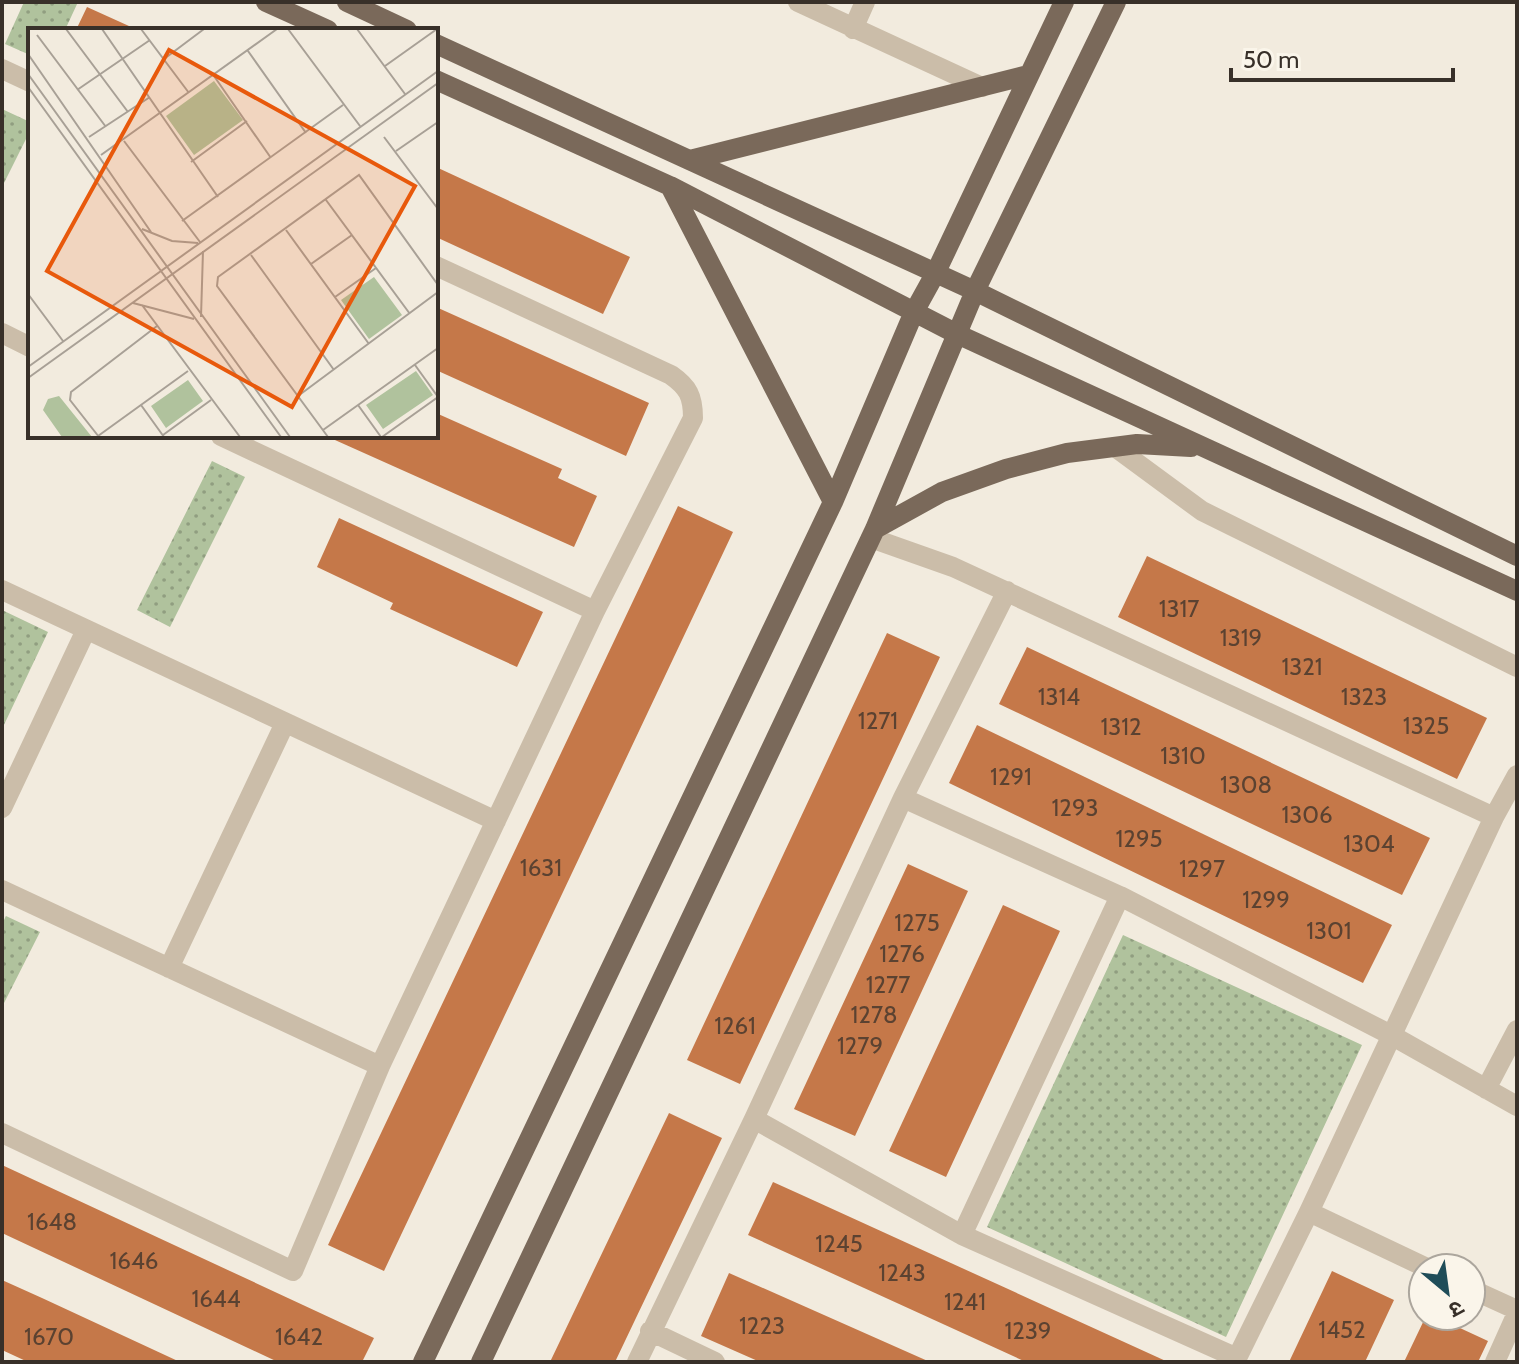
<svg xmlns="http://www.w3.org/2000/svg" width="1519" height="1364" font-family="Cabin,'Noto Sans Devanagari',sans-serif">
  <defs>
    <pattern id="park-dots" width="8" height="8" patternUnits="userSpaceOnUse" patternTransform="scale(2)"><rect width="8" height="8" fill="#b0c29d"/><path d="M2 2h.1M6 6h.1" fill="none" stroke="#909e80" stroke-width="1.8" stroke-linecap="round"/></pattern>
  </defs>
  <rect width="100%" height="100%" fill="#f2ebde"/>
  <path fill="url(#park-dots)" d="M24,2h54l-13,28h-35v25l-25,-11z
    M2,109l28,13v9l-28,56z
    M212,461l33,16 -75,150 -33,-17z
    M2,610l46,22 -46,97z
    M6,916l34,16 -38,75v-83z
    M1123,935l239,110 -136,292 -239,-110z"/>
  <path fill="#c57849" d="M87,7l42,19 8,4h-61z
    M436,167l194,90 -27,57 -167,-77z
    M436,307l213,96 -23,53 -190,-86z
    M436,413l126,56 -4,9 39,18 -23,51 -248,-111h110z
    M678,506l55,26 -349,739 -56,-26z
    M339,518l204,94 -26,55 -127,-58 3,-6 -76,-36z
    M1147,556l340,162 -30,61 -339,-162z
    M887,633l53,24 -200,427 -53,-24z
    M1027,647l403,191 -28,57 -403,-191z
    M977,725l415,200 -29,58 -414,-200z
    M908,864l60,27 -113,245 -61,-27z
    M1003,905l57,26 -114,246 -57,-26z
    M669,1113l53,25 -87,182 -20,42h-65z
    M2,1165l372,173 -12,24h-84l-276,-129z
    M773,1182l31,14 364,166h-142l-278,-127z
    M1332,1271l62,29 -29,62h-76z
    M729,1273l95,42 106,47h-170l-59,-26z
    M2,1280l40,18 138,64h-152l-26,-12z
    M1426,1316h8l54,25 -10,21h-74z"/>
  <g fill="none" stroke-linecap="round" stroke-linejoin="round">
    <path stroke="#cbbda9" stroke-width="20" d="M798,2l184,85
      M853,29l12,-27
      M2,69l28,13
      M2,333l28,14
      M221,436l374,175
      M1115,447l87,64 315,156
      M871,538l82,29 541,250
      M2,590l494,231
      M903,798l217,98 271,139 126,71
      M2,808l84,-178
      M2,890l378,176
      M169,968l116,-245
      M1486,1089l31,-59
      M754,1119l208,116 275,123
      M2,1133l291,138 87,-205 215,-455 98,-193c0,-22 -5,-31 -22,-43l-235,-109
      M1309,1212l118,56
      M962,1235l158,-339
      M1471,1289l46,21
      M650,1331l65,31
      M637,1362l117,-243 149,-321 104,-207
      M1235,1362l74,-150 185,-395 23,-42
      M1495,1362l22,-49"/>
    <path stroke="#7a695a" stroke-width="20" d="M266,2l62,28
      M347,2l60,28
      M436,44l539,247 542,265
      M436,80l234,106 287,148 560,257
      M690,160l338,-85
      M670,186l163,316
      M875,529l67,-37 64,-23 61,-16 70,-9 54,3
      M423,1362l410,-860 81,-190 21,-38 129,-272
      M481,1362l394,-833 100,-238 141,-289"/>
  </g>
  <g text-anchor="middle" stroke-width="6" stroke-linejoin="round" paint-order="stroke">
    <g font-size="24" fill="#5b4231">
      <text x="1179" y="617">1317</text>
      <text x="1241" y="646">1319</text>
      <text x="1302" y="675">1321</text>
      <text x="1059" y="705">1314</text>
      <text x="1364" y="705">1323</text>
      <text x="878" y="729">1271</text>
      <text x="1426" y="734">1325</text>
      <text x="1121" y="735">1312</text>
      <text x="1183" y="764">1310</text>
      <text x="1011" y="785">1291</text>
      <text x="1246" y="793">1308</text>
      <text x="1075" y="816">1293</text>
      <text x="1307" y="823">1306</text>
      <text x="1139" y="847">1295</text>
      <text x="1369" y="852">1304</text>
      <text x="541" y="876">1631</text>
      <text x="1202" y="877">1297</text>
      <text x="1266" y="908">1299</text>
      <text x="917" y="931">1275</text>
      <text x="1329" y="939">1301</text>
      <text x="902" y="962">1276</text>
      <text x="888" y="993">1277</text>
      <text x="874" y="1023">1278</text>
      <text x="735" y="1034">1261</text>
      <text x="860" y="1054">1279</text>
      <text x="52" y="1230">1648</text>
      <text x="839" y="1252">1245</text>
      <text x="134" y="1269">1646</text>
      <text x="902" y="1281">1243</text>
      <text x="216" y="1307">1644</text>
      <text x="965" y="1310">1241</text>
      <text x="762" y="1334">1223</text>
      <text x="1342" y="1338">1452</text>
      <text x="1028" y="1339">1239</text>
      <text x="49" y="1345">1670</text>
      <text x="299" y="1345">1642</text>
    </g>
  </g>
  <g transform="translate(28 28)">
    <rect width="410" height="410" fill="#f2ebde"/>
    <path d="M186,53l29,39 -49,35 -28,-39zM346,249l28,38 -33,24 -28,-39zM388,343l17,24 -50,34 -17,-24zM160,352l15,21 -37,27 -15,-22zM31,368l33,41h-30l-19,-27 5,-11z" fill="#b0c29d"/>
    <path fill="none" stroke="#a8a096" stroke-width="2" d="M38,1l62,83M74,1l116,168M113,1l48,64M260,1l72,97M329,1l48,65M9,7l69,92M220,23l58,82M0,26l123,178M136,31l40,-30M357,38l52,-37M0,46l262,363M186,48l57,82M0,59l253,350M49,62l73,-50M61,109l61,-40M356,109l54,72M96,113l76,101M368,123l42,-29M73,127l176,-126M163,134l56,-41M298,172l84,114M154,193l161,-116M114,201l30,12 26,2M258,202l83,114M223,227l83,115M283,236l41,-29M0,266l35,47M307,269l41,-29M105,275l61,16M114,277l98,132M173,289l2,-66M0,339l410,-296M0,350l410,-295M270,368l140,-104M113,377l23,32M330,377l23,32M295,402l115,-82M135,407l48,-35M70,408l90,-65M71,409l-29,-37 1,-8 86,-66M300,409l-111,-151 1,-9 141,-102 79,110M354,409l56,-40 -23,-32"/>
    <path fill="#e8590c" fill-opacity="0.15" stroke="#e8590c" stroke-width="4" d="M141,22l246,136 -123,221 -245,-136z"/>
    <rect width="410" height="410" fill="none" stroke="#383029" stroke-width="4"/>
  </g>
  <rect width="1519" height="1364" fill="none" stroke="#383029" stroke-width="8"/>
  <g transform="translate(1447 1292) rotate(151)"><circle r="38" fill="#faf5ea" stroke="#aca69d" stroke-width="2"/>
  <path d="M0-6L14 30L0 20L-14 30Z" fill="#1f4d59"/>
  <text y="-12" font-size="22" font-weight="bold" text-anchor="middle" fill="#383029">उ</text>
  </g>
  <path d="M1231 68v12h222v-12" fill="none" stroke="#383029" stroke-width="4"/>
  <text x="1243" y="68" font-size="24" fill="#383029" stroke="#faf5ea" stroke-width="6" paint-order="stroke">50 m</text>
</svg>
